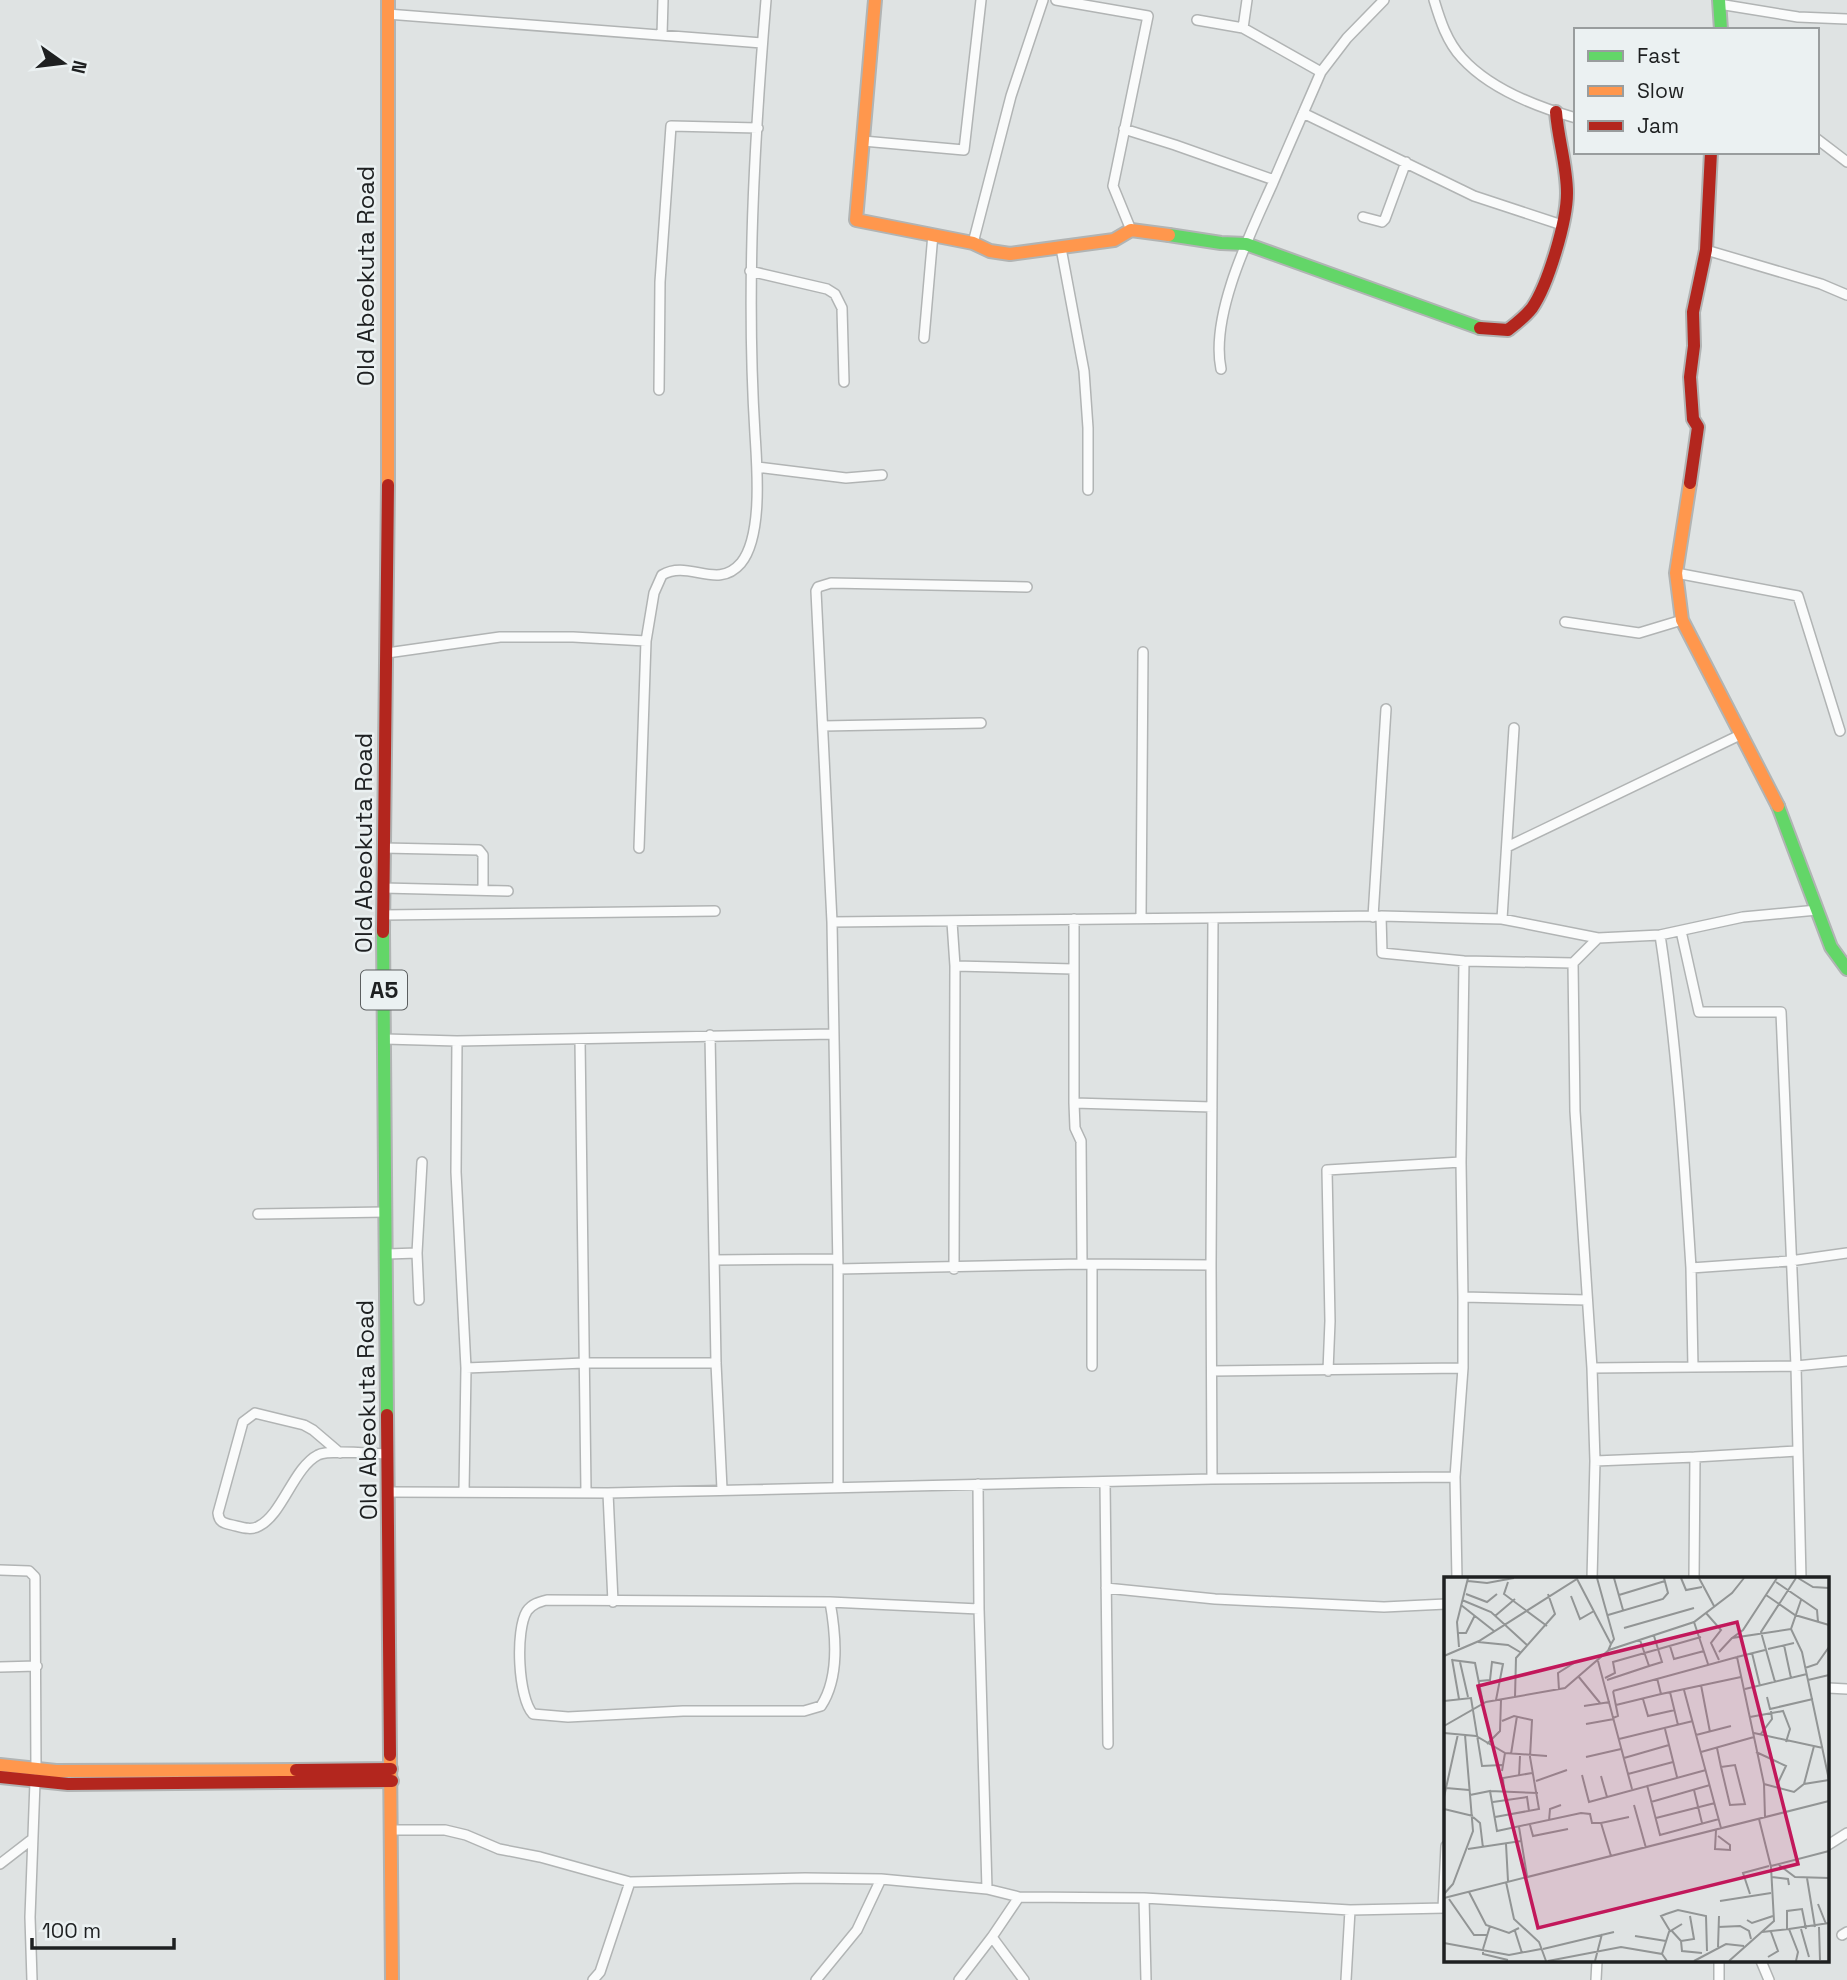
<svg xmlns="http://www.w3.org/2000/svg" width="1847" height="1980" font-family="'Space Grotesk',sans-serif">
  <rect width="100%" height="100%" fill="#dfe3e3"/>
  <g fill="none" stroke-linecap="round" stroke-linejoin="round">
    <defs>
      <path id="street" d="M1056,0l92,16 -35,170 18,44
        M1434,0c6,20 13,42 28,58 28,31 75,49 114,60
        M1719,4l79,13 49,2
        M387,14l375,29
        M1197,20l46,8 78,44 26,-34 37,-38
        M1243,28l4,-28
        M662,35l1,-35
        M1303,113l171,83 88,29
        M1124,129l51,16 99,35
        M1817,139l30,23
        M863,141l101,9 17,-150
        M1363,217l19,5 3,-3 21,-57
        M973,243l38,-147 32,-96
        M1061,248l23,123 4,57v62
        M1706,250l115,34 26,11
        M750,271l77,18 8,5 7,14 2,74
        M924,338l9,-104
        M1221,369c-11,-54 29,-135 51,-184 16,-38 33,-76 49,-113
        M659,390l1,-108 11,-156 87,2
        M757,467l89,11 36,-3
        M1676,573l122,23 42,135
        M1565,622l74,11 43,-13
        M646,641l8,-48 8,-18c27,-16 55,16 79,-12 22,-27 16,-96 14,-129 -9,-145 -1,-290 11,-434
        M387,653l113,-16h73l73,4 -7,207
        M823,726l158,-3
        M1507,847l235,-113
        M383,848l96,2 4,5v35
        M383,888l125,3
        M383,915l332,-4
        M1381,916l1,37 82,8 109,2 25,-25
        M1373,917l13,-208
        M1141,918l2,-266
        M1074,919v184l1,25 6,13 1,123
        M1502,919l12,-191
        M832,922l549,-6 121,3 96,19 62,-3 83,-18 74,-7
        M952,922l3,44 -1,303
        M1681,931l18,81h82l15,354 5,213
        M1660,935c17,111 24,221 31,333l99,-7 57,-8
        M1573,963l2,148 17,257 3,93 -3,118
        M955,966l118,3
        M710,1035l6,328 6,126
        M385,1039l72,2
        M580,1040l6,451
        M1074,1103l138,4
        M258,1214l128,-2
        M387,1254l30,-1
        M714,1260l123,-1
        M1092,1265v101
        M1691,1268l2,99 103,-1 51,-5
        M838,1269l244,-5 129,1
        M1463,1297l-2,-135 3,-201
        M419,1300l-2,-47 5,-91
        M466,1368l118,-5h132
        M1592,1368l101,-1
        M1212,1371l251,-3
        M1328,1371l2,-50 -3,-151 134,-8
        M340,1453l-27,-23 -9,-5 -49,-12 -12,9 -25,91c1,9 5,10 14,12 9,2 19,6 27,1 23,-11 35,-59 59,-71 10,-6 56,-1 70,-1
        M1595,1461l100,-4
        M1212,1479l-1,-214 2,-346
        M1105,1482l3,262
        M978,1484l1,125 8,280
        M838,1487v-218l-6,-347 -16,-331 2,-4 13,-4 196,4
        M464,1491l2,-123 -10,-196 1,-131 377,-7
        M389,1492l219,1 604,-14 243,-2
        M608,1493l5,109
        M0,1570l29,1 6,6 1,193
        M1457,1579l-2,-102 8,-109v-71l124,3
        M1694,1579l1,-122 102,-6
        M1106,1588l109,11 169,8 62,-3
        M830,1602c6,33 10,75 -9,104l-17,5h-121l-115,6 -35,-3c-15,-16 -18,-84 -6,-103 5,-7 12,-9 20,-11l283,2 149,7
        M0,1667l37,-1
        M1828,1688l19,1
        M392,1830h53l21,5 33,14 41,8 90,25 175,-4 76,1 106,10 32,8 125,1 206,12 96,-2
        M1828,1845l19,-12
        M0,1864l31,-24
        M1144,1898l2,82
        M1443,1908l3,-62
        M1842,1935l5,-3
        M992,1937l32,43
        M1719,1961v19
        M1761,1961l8,19
        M32,1980l-2,-63 5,-135
        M593,1980l7,-8 30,-90
        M816,1980l41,-50 24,-51
        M959,1980l33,-43 27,-40
        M1346,1980l4,-70
        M1596,1980l1,-19"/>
      <path id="fast" d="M1719,0l2,30
        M1169,235l52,8 25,1 234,84
        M1778,806l53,141 16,22
        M383,932l4,483"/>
      <path id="slow" d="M388,0v485
        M875,0l-19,220 117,23 17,8 20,3 104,-14 17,-10 38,5
        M1690,483l-14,90 6,47 96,186
        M390,1755l2,225
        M0,1765l56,6 240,-1"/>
      <path id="jam" d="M1480,328l28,2c9,-7 17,-13 24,-22 16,-23 35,-87 35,-115 0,-27 -9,-54 -11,-81
        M1690,483l8,-56 -5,-8 -3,-42 4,-31 -1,-34 13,-62 5,-98
        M383,932l5,-447
        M387,1415l3,340
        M296,1770l95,-1
        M0,1777l68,7 324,-3"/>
    </defs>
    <use href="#street" stroke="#b1b4b4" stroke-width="12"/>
    <use href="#fast" stroke="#b1b4b4" stroke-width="16"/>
    <use href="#slow" stroke="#b1b4b4" stroke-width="16"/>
    <use href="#jam" stroke="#b1b4b4" stroke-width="16"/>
    <use href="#street" stroke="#fafbfb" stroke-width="9"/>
    <use href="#fast" stroke="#63d668" stroke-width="12"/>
    <use href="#slow" stroke="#ff974d" stroke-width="12"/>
    <use href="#jam" stroke="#b3261e" stroke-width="12"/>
  </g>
  <g text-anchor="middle" stroke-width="5" stroke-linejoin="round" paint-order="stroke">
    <rect fill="#ebf1f2" stroke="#5c5f60" stroke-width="2" x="361" y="970.5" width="46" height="39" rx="5"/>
    <g font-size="23" font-weight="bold" fill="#1e2021">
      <text x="384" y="998">A5</text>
    </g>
    <g font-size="24" fill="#1e2021" stroke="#ebf1f2">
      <text transform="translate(366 276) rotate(-90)" y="8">Old Abeokuta Road</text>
      <text transform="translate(364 843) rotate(-90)" y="8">Old Abeokuta Road</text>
      <text transform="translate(367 1410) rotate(-91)" y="8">Old Abeokuta Road</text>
    </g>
  </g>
  <g transform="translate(1444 1577)">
    <rect width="385" height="385" fill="#dfe3e3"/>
    <path fill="none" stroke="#929595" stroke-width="2" d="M153,1l17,61 -3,5M170,1l9,32M237,1l5,12 16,-3M255,1l15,28M354,1l15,9 16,1M24,4l19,2 27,-5M64,5l-4,12 43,32M332,5l41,28 1,12M22,17l21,8 10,-8M175,18l46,-14M322,18l29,20 34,10M127,19l9,23 14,-8M18,23l29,12 36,33M357,23l-10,29 11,23 27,128M17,28l33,26M262,36l15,17 -10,13 8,17M164,38l55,-16 5,-6 -4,-15M51,39l20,-17M250,45l14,42M180,51l70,-20M13,56h9l9,-18M288,61l11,-8 34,-52M34,65l30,3 12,7M340,68l7,33M226,69l4,13 30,-8M15,70l-2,-25 11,-44M324,72l26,-6M275,75l13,-14 59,-9M308,76l8,33M0,79l35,-15 98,-62 34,65 -3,7M293,80l28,-7M8,82l7,40M8,83l23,3 8,40M154,84l34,128M16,85l8,35M205,89l13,-4 -8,-26M361,91l12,-4 12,-17M134,99l22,27M161,101l10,-5 -2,-11 88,-25M213,101l4,16 80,-17M163,103l42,-14 -9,-26M364,103l21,-5M35,104l11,-1 2,-18 11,2 -7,36M331,105l-14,-50 35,-54M257,108l9,47M301,112l62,-15M115,113l-1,-17 16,-10M240,113l37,138M169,114l124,-34 27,127 1,33M169,114l5,25 -5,2M226,115l8,33M71,120l1,-39 39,-44 -7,-20M323,120l3,12 43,-10M199,122l5,17 27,-6M0,124l27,-3 11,68 20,-1M172,128l45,-11M140,129l26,-4M306,140l33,-6 7,18 -4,13M142,147l28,-5M0,149l42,-24 79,-14 44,-38 85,-28 38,-29 12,-15M221,152l12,48M0,156l32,3 29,17 -3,18M310,156l69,15M252,158l35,-9M316,158l12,-16 -1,-8M175,162l74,-18M43,167l13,-13 1,-31M273,171l4,19 9,38 15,-1 -10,-39 -14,2M257,175l53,-15M312,175l30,14 -9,19M61,176l42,3M67,177l6,-38M142,180l35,-8M180,181l45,-13M184,197l45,-12M138,198l7,27 117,-32M157,199l6,21M75,200l1,-21M92,204l31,-11M320,207l30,8 10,-8 25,-4M360,207l10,-38M203,208l13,50 59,-16M2,211l23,2M250,213l8,33M46,214l48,2M60,215l-1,-14 29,-5M26,218l20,-4 7,40 84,-18 9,1 2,9h9M0,220l14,-63M49,225l34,-5 2,14M207,225l59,-17M190,228l12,43M0,232l29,7M29,240l7,6 3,25M51,240l44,-8 -9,-52 2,-37 -18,-4 -12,5M212,241l59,-15M105,244l1,-12 11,-4M86,248l3,11 35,-7M75,250l8,49M272,253l-1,19 15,1v-5l-12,-9M62,267l2,37M24,272l53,-8M167,279l-10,-33 28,-6M335,288l16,12 34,1M327,289l58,-15M328,300l16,2 1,6M363,301l8,49M62,305l8,37 25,23 7,19M25,315l17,33 23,8 10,-5M0,317l9,-10 20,-53 -8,-96M306,317l-7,-21 26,-7M0,321l385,-97M5,322l25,36h14M276,324l51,-8M374,327l8,20M303,343l5,3 21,-7M274,350l22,-1 9,5 2,8M375,350l1,33M343,352v-18l15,-2 4,20M345,352l40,-6M357,352l8,28M227,353l10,11 1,10 20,2M71,354l7,22M226,354l-9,-15 5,-2 12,-4 28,6 1,35M318,355l27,-3 9,23 -2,9M191,359l31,5M237,364l13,-2 -4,-23M0,366l65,12 32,-6M274,370l1,-31M39,372v5l25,6M39,372l7,-23M99,372l71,-17M218,377l7,-22 13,-8M324,380l10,-6 -7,-19M104,384l73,-14 41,7 5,7M151,384l7,-27M250,384l32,-17 18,2M285,384l45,-40 -3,-54 -12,-48"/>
    <path fill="#c2185b" fill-opacity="0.15" stroke="#c2185b" stroke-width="3.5" d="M293,45l61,242 -260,64 -60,-242z"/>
    <rect width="385" height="385" fill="none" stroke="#1e2021" stroke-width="3.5"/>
  </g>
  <rect x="1574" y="28" width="245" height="126" fill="#ebf1f2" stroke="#999d9e" stroke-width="2"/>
  <rect x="1588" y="51" width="35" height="10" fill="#63d668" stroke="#999d9e" stroke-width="2"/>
  <text x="1637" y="63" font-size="21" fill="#1e2021">Fast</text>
  <rect x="1588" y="86" width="35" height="10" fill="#ff974d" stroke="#999d9e" stroke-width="2"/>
  <text x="1637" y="98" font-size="21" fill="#1e2021">Slow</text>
  <rect x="1588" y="121" width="35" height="10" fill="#b3261e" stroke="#999d9e" stroke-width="2"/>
  <text x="1637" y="133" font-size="21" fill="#1e2021">Jam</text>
  <g transform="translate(63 63) rotate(104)" stroke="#ebf1f2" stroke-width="5" paint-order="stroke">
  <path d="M0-5L12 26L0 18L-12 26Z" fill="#1e2021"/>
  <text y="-10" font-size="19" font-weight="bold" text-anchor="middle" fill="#1e2021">N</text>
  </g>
  <path d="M32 1938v10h142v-10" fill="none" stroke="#1e2021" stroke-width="3.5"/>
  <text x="42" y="1938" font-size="21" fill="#1e2021" stroke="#ebf1f2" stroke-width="5" paint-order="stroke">100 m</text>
</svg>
